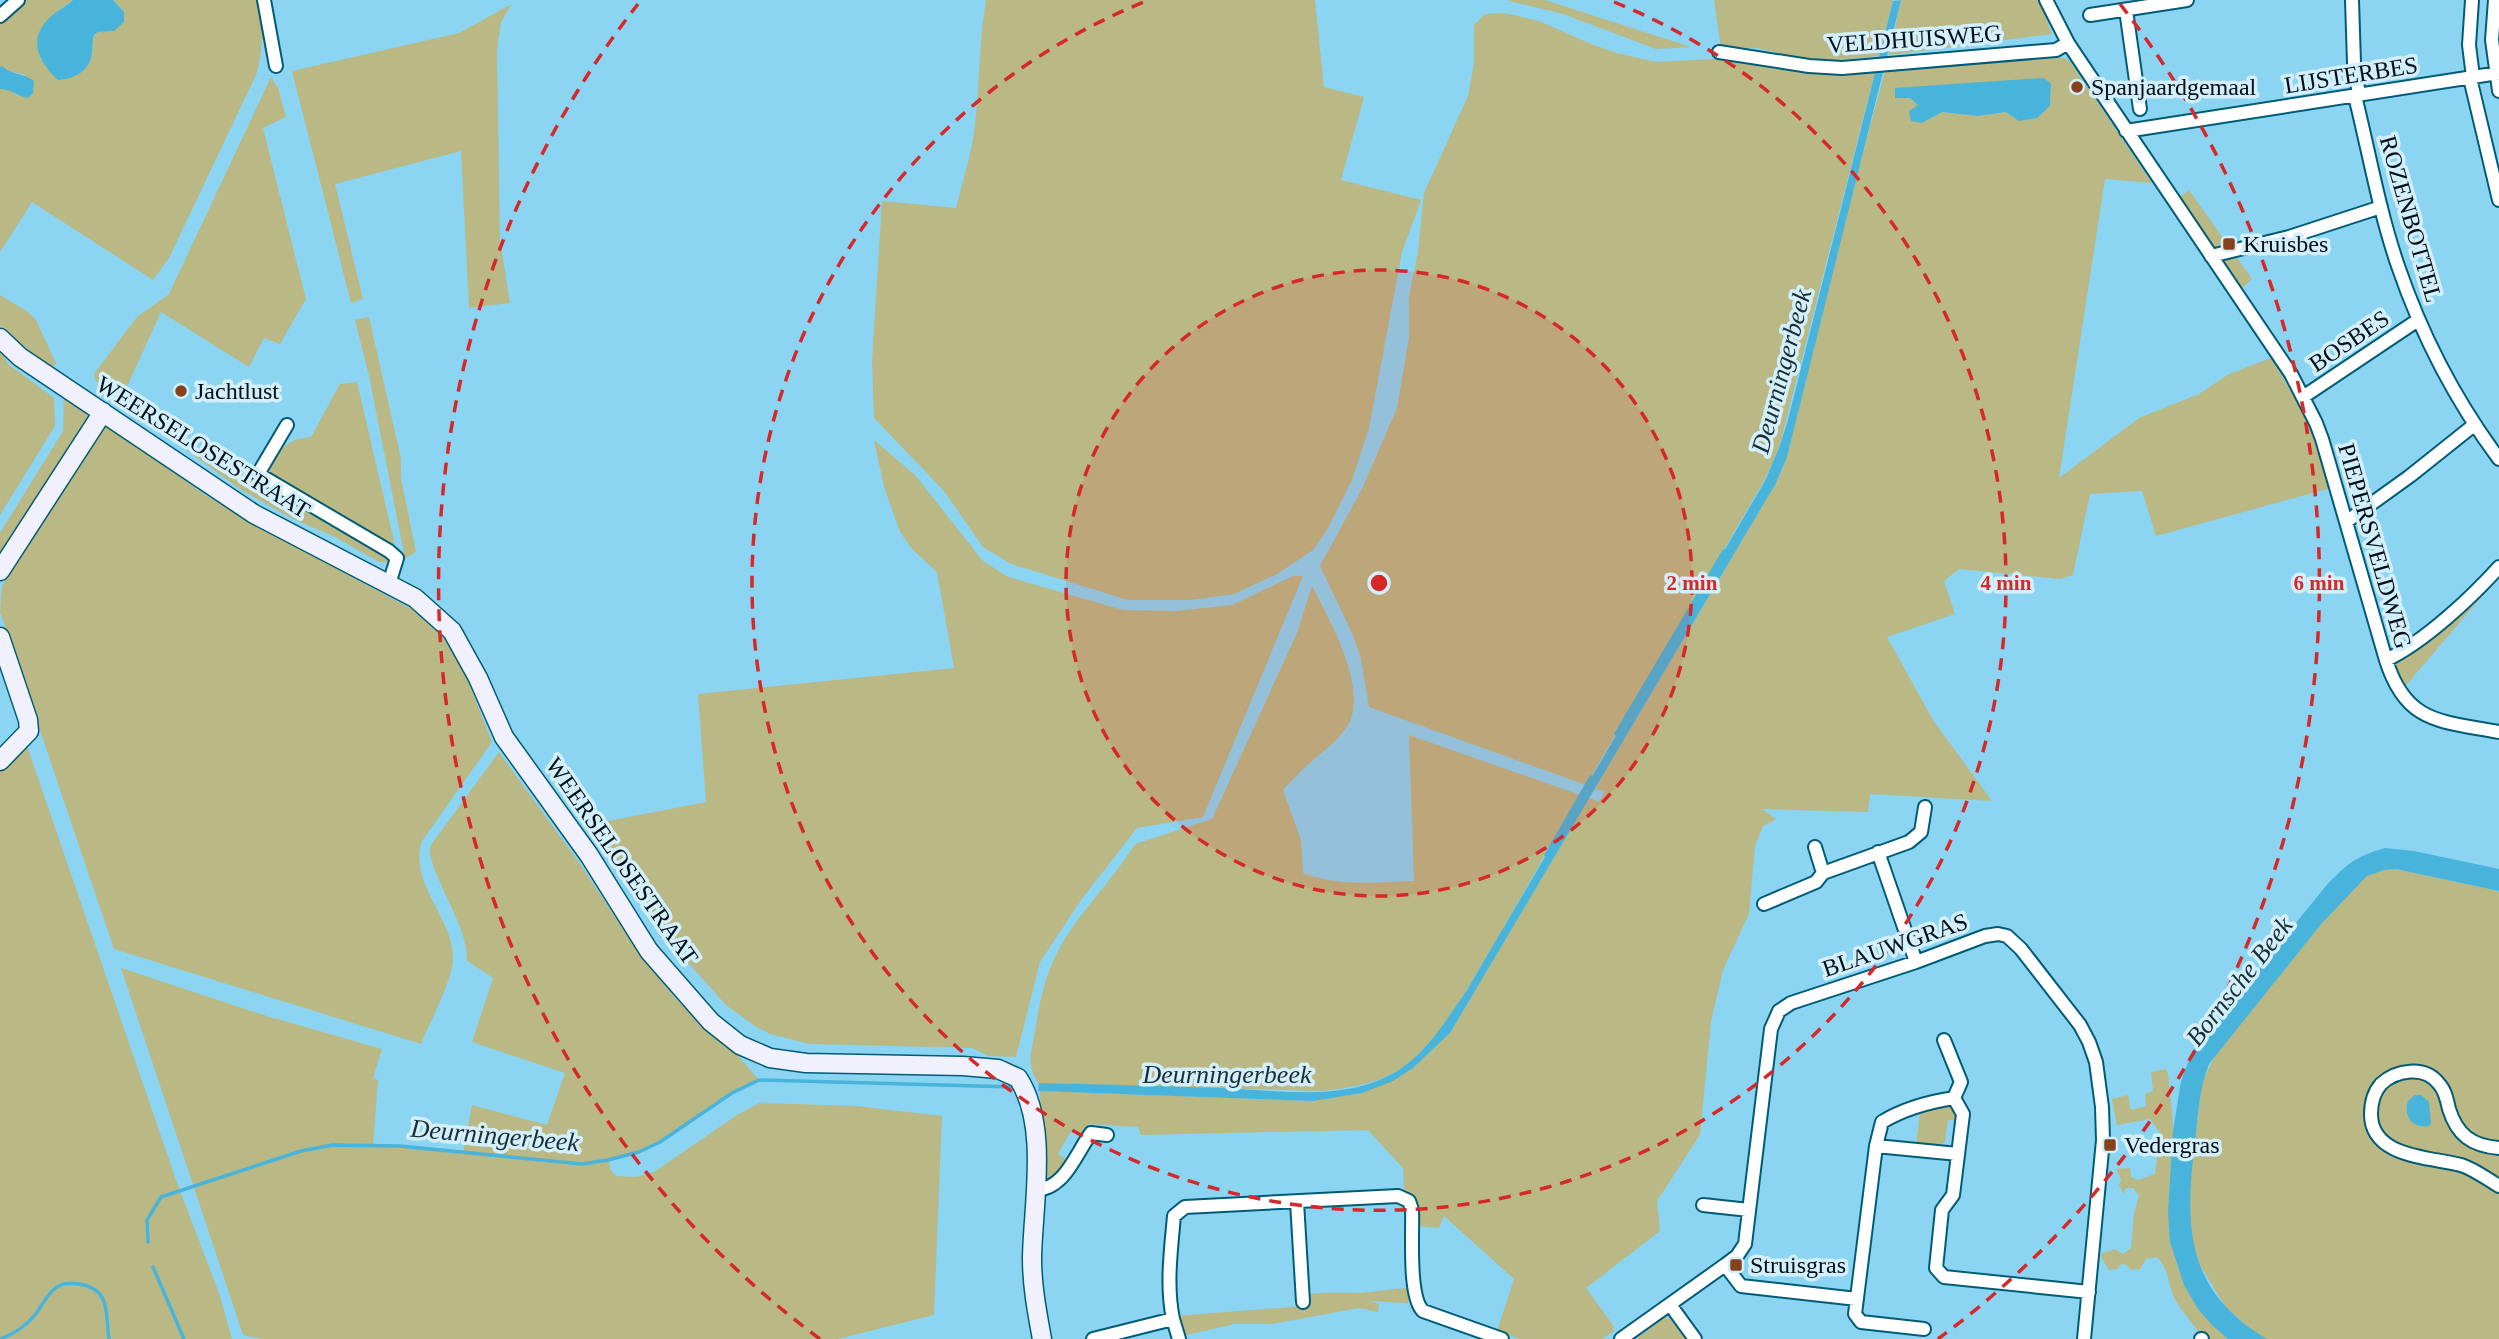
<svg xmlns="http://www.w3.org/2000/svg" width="2499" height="1339" font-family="Georgia,serif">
  <rect width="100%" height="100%" fill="#8bd5f3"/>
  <path fill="#bab884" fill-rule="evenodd" d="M27,0h46l-19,14 -17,28 3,16 18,22c16,-2 32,-8 34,-27 2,-9 -2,-14 6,-21l16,-1 10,-19 -11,-12h145c5,27 6,48 -2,75l-87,183 -16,22 -121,-78 -32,50v-163h10l7,7 9,-21 -18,-4 -8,-4v-44z
    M986,0h329l9,87 40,10 -23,83 80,20 -19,52 -33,176 -17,52 -25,50 -14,20 -36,24 -43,20 -43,6h-63l-117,-36 -28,-17 -39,-56 -70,-73 -2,-57 10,-160 74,7c7,-28 16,-55 19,-84 5,-42 4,-83 11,-124z
    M1506,0h39l146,47 -35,2 -93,-35z
    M1714,0h179l-14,56 -41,4 -34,-1 -47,-11h-36z
    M1901,0h138l13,34 -163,21z
    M512,4l-11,18 -4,27 3,191 10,63 -41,5 -8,-157 -126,33 28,115 -12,4 -59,-232 167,-38z
    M1505,13l34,8 52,23 26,9 39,9 75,-4 84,14h60l-96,376 -15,33 -178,304 -217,-78 -8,-48 -8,-24 -33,-69 42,-77 35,-81 12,-70v-41l9,-46 6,-58 44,-97 6,-32v-39l11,-11z
    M2050,54l19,6 83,123 -47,-4 -46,299 80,-60 60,-24 30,-20 42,-16 34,57 26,73 -175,48 -14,-45 -52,3 -17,81 -13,4 -101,-10 -15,12 11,33 -68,23 46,83 59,81 -122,-7 -2,18 -106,-3 14,10 -13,7 -8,20 -6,68 -26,56 -12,52 -11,113 -43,66 3,30 -74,57 27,37 1,6 -12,8h-82l-23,-8 17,-52 -70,-63 -5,12 -21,-2 -1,-25 -13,-12 -1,-21 -35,-38 -227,5 -3,-8 -49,-3 -9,12 -9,-5 -13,23 9,6 -9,15 -10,6h-4l-4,-90 274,10 48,-8 51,-25 37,-35 139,-235 10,4 6,-11 -10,-2 181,-306 11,-26 54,-223 44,-163zM2051,83l-1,23 -72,10 -36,-4 -20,11 -4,-18 -8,-7z
    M271,77l7,11 8,29 -23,11 43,171 -26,45 -16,-6 -15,29 -88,-55 -42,92 -23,-23 -2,-7 43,-57 32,-23z
    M2189,190l63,89 -12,11 -62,-91z
    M0,295l28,17 8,8 20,43 -3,4 -36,-24 -17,-17z
    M369,317l32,142v19l15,74 -11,6 -36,-182 -14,-56z
    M0,348l8,16 46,34 1,28 -55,89z
    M357,382l39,168 -50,-33 -78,-43c11,-22 15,-35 43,-37l29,-53z
    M64,395l24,15 -1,14 -87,134v-25l63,-102z
    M110,424l95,71 47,28 161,87 30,27 23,39 26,66 -70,99c-14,42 31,76 31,117 0,22 -23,64 -32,86l-307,-95 -114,-337 2,-26 88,-148 8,-9z
    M874,440l41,35 68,86 25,16 115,33 53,1 56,-6 61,-29h10l-100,241 -66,11 -56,72 -41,62 -24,95 -27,-1 -17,-8 -162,-4 -40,-10 -15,-8 -29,-21 -52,-58 -42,-61 -39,-62 113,-22 -8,-108 256,-26 -17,-96 -25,-23 -12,-17 -16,-45z
    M174,441l89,43 119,69 7,9h-10l-44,-25 -46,-20 -49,-28z
    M2488,585l2,2 -88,103 -8,-22 2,-6 39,-29z
    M1312,586c17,32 57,104 36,139 -9,15 -25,26 -38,38 -10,8 -18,18 -27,27l18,50 2,33c37,14 73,9 111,8l-5,-146 171,60c-28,48 -56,96 -83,144 -25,41 -55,100 -94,128 -24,17 -54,21 -82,24l-283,-8c-12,-21 -7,-28 -3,-51 4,-28 10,-57 24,-83 21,-38 53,-68 76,-105l77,-25 85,-186z
    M26,743l149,434 45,119 12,43h-232v-571z
    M499,752l79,109 62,94 36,44 41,41 18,12 24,28c-36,17 -65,41 -98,61 -16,10 -34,14 -52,19l1,9 6,7 19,1 19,-5 83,-57 22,-12 97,3 86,10 -8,199 -96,24h-576l-19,-4 -122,-367 146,48 115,33 -9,29 5,2 -5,66h27l63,8 9,-49 75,20 18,-52 -93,-31 21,-64 -27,-18c6,-20 -26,-72 -33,-95 -1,-5 -4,-12 -3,-17 1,-4 4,-7 6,-10z
    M2396,869l103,22v448h-232l-16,-9 -26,-24 -27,-44 -8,-32v-47l12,-101 14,-29 106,-130 45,-48 17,-5z
    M2166,1069l2,5c2,19 5,39 5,59 -1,64 -16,113 24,170 9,15 18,25 31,36h-25c-8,-15 -22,-26 -29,-42 -7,-15 -5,-28 -17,-40l-11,2 -6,10 -9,1 -4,-5 -6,-1 -4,5 -8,1 -7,-11 -1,-5 13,-5 9,5 8,-6 3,-35 5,-17 -6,-8h-7l-2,6 -5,-9 2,-6 -5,-10 14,-1 1,9 7,3 17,-6 5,-41 -10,-14 -33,6 -5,-26 16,-4 3,15 15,-4 -1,-12 8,-3 -2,-19z
    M1942,1105l8,1 8,8v7l-10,-1 -3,22 -7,6 -22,-3 4,-32z
    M1408,1288v15l-40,-2 11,3 -1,8 -19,-4 -87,16h-37l-49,11 -6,-13 -6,-6 132,-10v-11c18,-3 33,-2 51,-2 17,-1 34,-4 51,-5z
    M1665,1317l4,1 17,21h-50z"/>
  <path fill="#48b4db" d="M73,0h40l11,12v10l-10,9 -16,1 -4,3c-2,6 -1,11 -2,18 -2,18 -18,26 -34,27 -23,-22 -31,-45 -3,-67 6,-4 14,-9 18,-13z
    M1901,0l-114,457 -11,26 -326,550 -37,35 -20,13 -31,12 -48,8 -276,-10 1,-8c60,1 121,3 181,5 59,2 131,16 183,-21 27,-19 45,-50 64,-77l298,-509 14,-33 9,-28 105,-419z
    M2,66c9,9 22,7 32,15l-1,12 -5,5c-11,-2 -17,-9 -28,-9v-22z
    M2043,78l8,5 -1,23 -13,12 -18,3 -13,-9 -28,4 -36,-4 -20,11 -11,-2 -2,-10 9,-6 -8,-7h-15v-10z
    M2385,848l29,3 85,18v22l-103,-22 -12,1 -17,6 -45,47 -113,141c-10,25 -11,52 -14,79 -11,84 -9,148 72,196h-39l-16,-14 -14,-16 -14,-24 -14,-43 -2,-30 5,-81 8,-50 12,-31 132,-163c22,-23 29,-30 60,-39z
    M2415,1095h6l8,7 2,21 -2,3c-17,3 -26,-10 -21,-25z"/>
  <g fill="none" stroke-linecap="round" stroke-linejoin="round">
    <path stroke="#48b4db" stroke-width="3.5" d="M1616,734l108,-183
      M1546,855l45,-78
      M148,1242l-1,-22 14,-23 140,-46 31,-6 68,1 182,18 26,-4 31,-8 21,-10 72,-49 27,-13 255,7
      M153,1267l31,72
      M0,1339c14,-5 25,-12 35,-24 13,-18 18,-36 44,-31 33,5 26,30 30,55"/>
    <defs>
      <path id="street" d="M264,0l12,66
        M2046,0l22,43 14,21 209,310 25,49 6,16 64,221c20,64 55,61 113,72
        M2352,0l2,63 5,32
        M2472,0l-3,45 4,32
        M2495,0l-3,40 7,51
        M2126,10l14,99
        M2090,15l97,-15
        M0,16l18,-16
        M1719,52l90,14 33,2 214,-18 12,-7
        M2470,78l29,122
        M2355,96c14,56 24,115 43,170 24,70 57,134 101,193
        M2126,131l373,-58
        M2211,256l78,-19 92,-30
        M2303,397l115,-77
        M287,425l-29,49 131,77 8,7 -8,26
        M2346,522l64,-46 64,-51
        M2386,660c38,-18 85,-62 113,-93
        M1815,847l8,26
        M1878,852l38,110
        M1764,904l52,-22 7,-9 86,-31 12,-10 4,-25
        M1944,1040l17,42 -7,16 9,16 -10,81 -11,15 -6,58 8,9 145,15
        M1876,1146l82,8
        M2499,1148c-27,-2 -42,-13 -50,-39 -2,-9 -4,-19 -10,-25 -14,-19 -43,-14 -58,0 -7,8 -10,20 -10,30 0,44 60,43 90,51 13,4 26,14 38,21
        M1035,1190c30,-1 40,-35 56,-57l16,2
        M1297,1202l6,100
        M1703,1205l46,5
        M1725,1265l16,21 116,13
        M1671,1306l24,33
        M1173,1319l6,20
        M1924,1329l-63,-7 -6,-8 21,-168 6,-24c23,-14 46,-20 72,-24
        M1093,1339l80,-20c-7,-34 -2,-69 1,-103l11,-9 213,-11 11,5 3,9c1,22 -4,87 11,101l79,28
        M1621,1339l104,-74 12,-9 8,-12 26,-215 8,-18 12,-8 125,-41 69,-26 13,-2 9,2 14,13 59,76 9,17 7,20 6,45 1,33 -19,199
        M2201,1339h1"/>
      <path id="secondary" d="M0,338l20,19 234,157 161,84 37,33 26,47 26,59 85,118 60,96 62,71 29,23 30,13 36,5 157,3 35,3 20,9c31,47 15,125 14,180 0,28 5,54 10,81
        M0,571l103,-159
        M0,637l28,83 1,11 -29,30"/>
    </defs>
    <use href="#street" stroke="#005c76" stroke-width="16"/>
    <use href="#secondary" stroke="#005c76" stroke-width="21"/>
    <use href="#street" stroke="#fff" stroke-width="12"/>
    <use href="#secondary" stroke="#f1f1fd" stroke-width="18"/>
  </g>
  <circle cx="1379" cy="583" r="313" fill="#d62828" fill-opacity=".12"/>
  <g fill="none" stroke="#d62828" stroke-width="3.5" stroke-dasharray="12 9">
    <circle cx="1379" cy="583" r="313"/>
    <path d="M1614 2A627 627 0 1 1 1144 2"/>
    <path d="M820 1339A940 940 0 0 1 638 4M2120 4A940 940 0 0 1 1938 1339"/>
  </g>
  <g fill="#87411c" stroke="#d3effb" stroke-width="2.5">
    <circle cx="2077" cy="87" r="7"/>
    <rect x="2222" y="237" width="14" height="14" rx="3.5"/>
    <circle cx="181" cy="391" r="7"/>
    <rect x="2103" y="1138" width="14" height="14" rx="3.5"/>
    <rect x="1729" y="1258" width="14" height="14" rx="3.5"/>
  </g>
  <g text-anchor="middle" stroke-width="7" stroke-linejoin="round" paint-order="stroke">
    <g font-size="24" fill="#000f18" stroke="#d3effb">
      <text transform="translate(1914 39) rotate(-4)" y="8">VELDHUISWEG</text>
      <text transform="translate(2351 75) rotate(-9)" y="8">LIJSTERBES</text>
      <text transform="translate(2411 219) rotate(74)" y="8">ROZENBOTTEL</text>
      <text transform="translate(2349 341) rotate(-34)" y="8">BOSBES</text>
      <text transform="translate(203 447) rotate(32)" y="8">WEERSELOSESTRAAT</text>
      <text transform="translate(2375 546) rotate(74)" y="8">PIEPERSVELDWEG</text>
      <text transform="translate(622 861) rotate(55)" y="8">WEERSELOSESTRAAT</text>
      <text transform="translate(1895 945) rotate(-19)" y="8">BLAUWGRAS</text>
    </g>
    <g font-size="24" fill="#000f18" stroke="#d3effb" text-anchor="start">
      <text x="2091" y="95">Spanjaardgemaal</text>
      <text x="2243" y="252">Kruisbes</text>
      <text x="195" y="399">Jachtlust</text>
      <text x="2124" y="1153">Vedergras</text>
      <text x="1750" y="1273">Struisgras</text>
    </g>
    <g font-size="26" font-style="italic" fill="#192d34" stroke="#d3effb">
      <text transform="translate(1781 371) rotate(-75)" y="9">Deurningerbeek</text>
      <text transform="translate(2239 981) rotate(-52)" y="9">Bornsche Beek</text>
      <text x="1227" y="1083">Deurningerbeek</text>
      <text transform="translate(495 1135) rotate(5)" y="9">Deurningerbeek</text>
    </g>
  </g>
  <circle cx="1379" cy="583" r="10" fill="#d62828" stroke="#d3effb" stroke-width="3.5"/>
  <g font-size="21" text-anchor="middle" font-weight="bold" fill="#d62828" stroke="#d3effb" stroke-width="7" stroke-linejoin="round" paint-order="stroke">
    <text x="1692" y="590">2 min</text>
    <text x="2006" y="590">4 min</text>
    <text x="2319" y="590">6 min</text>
  </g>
</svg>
